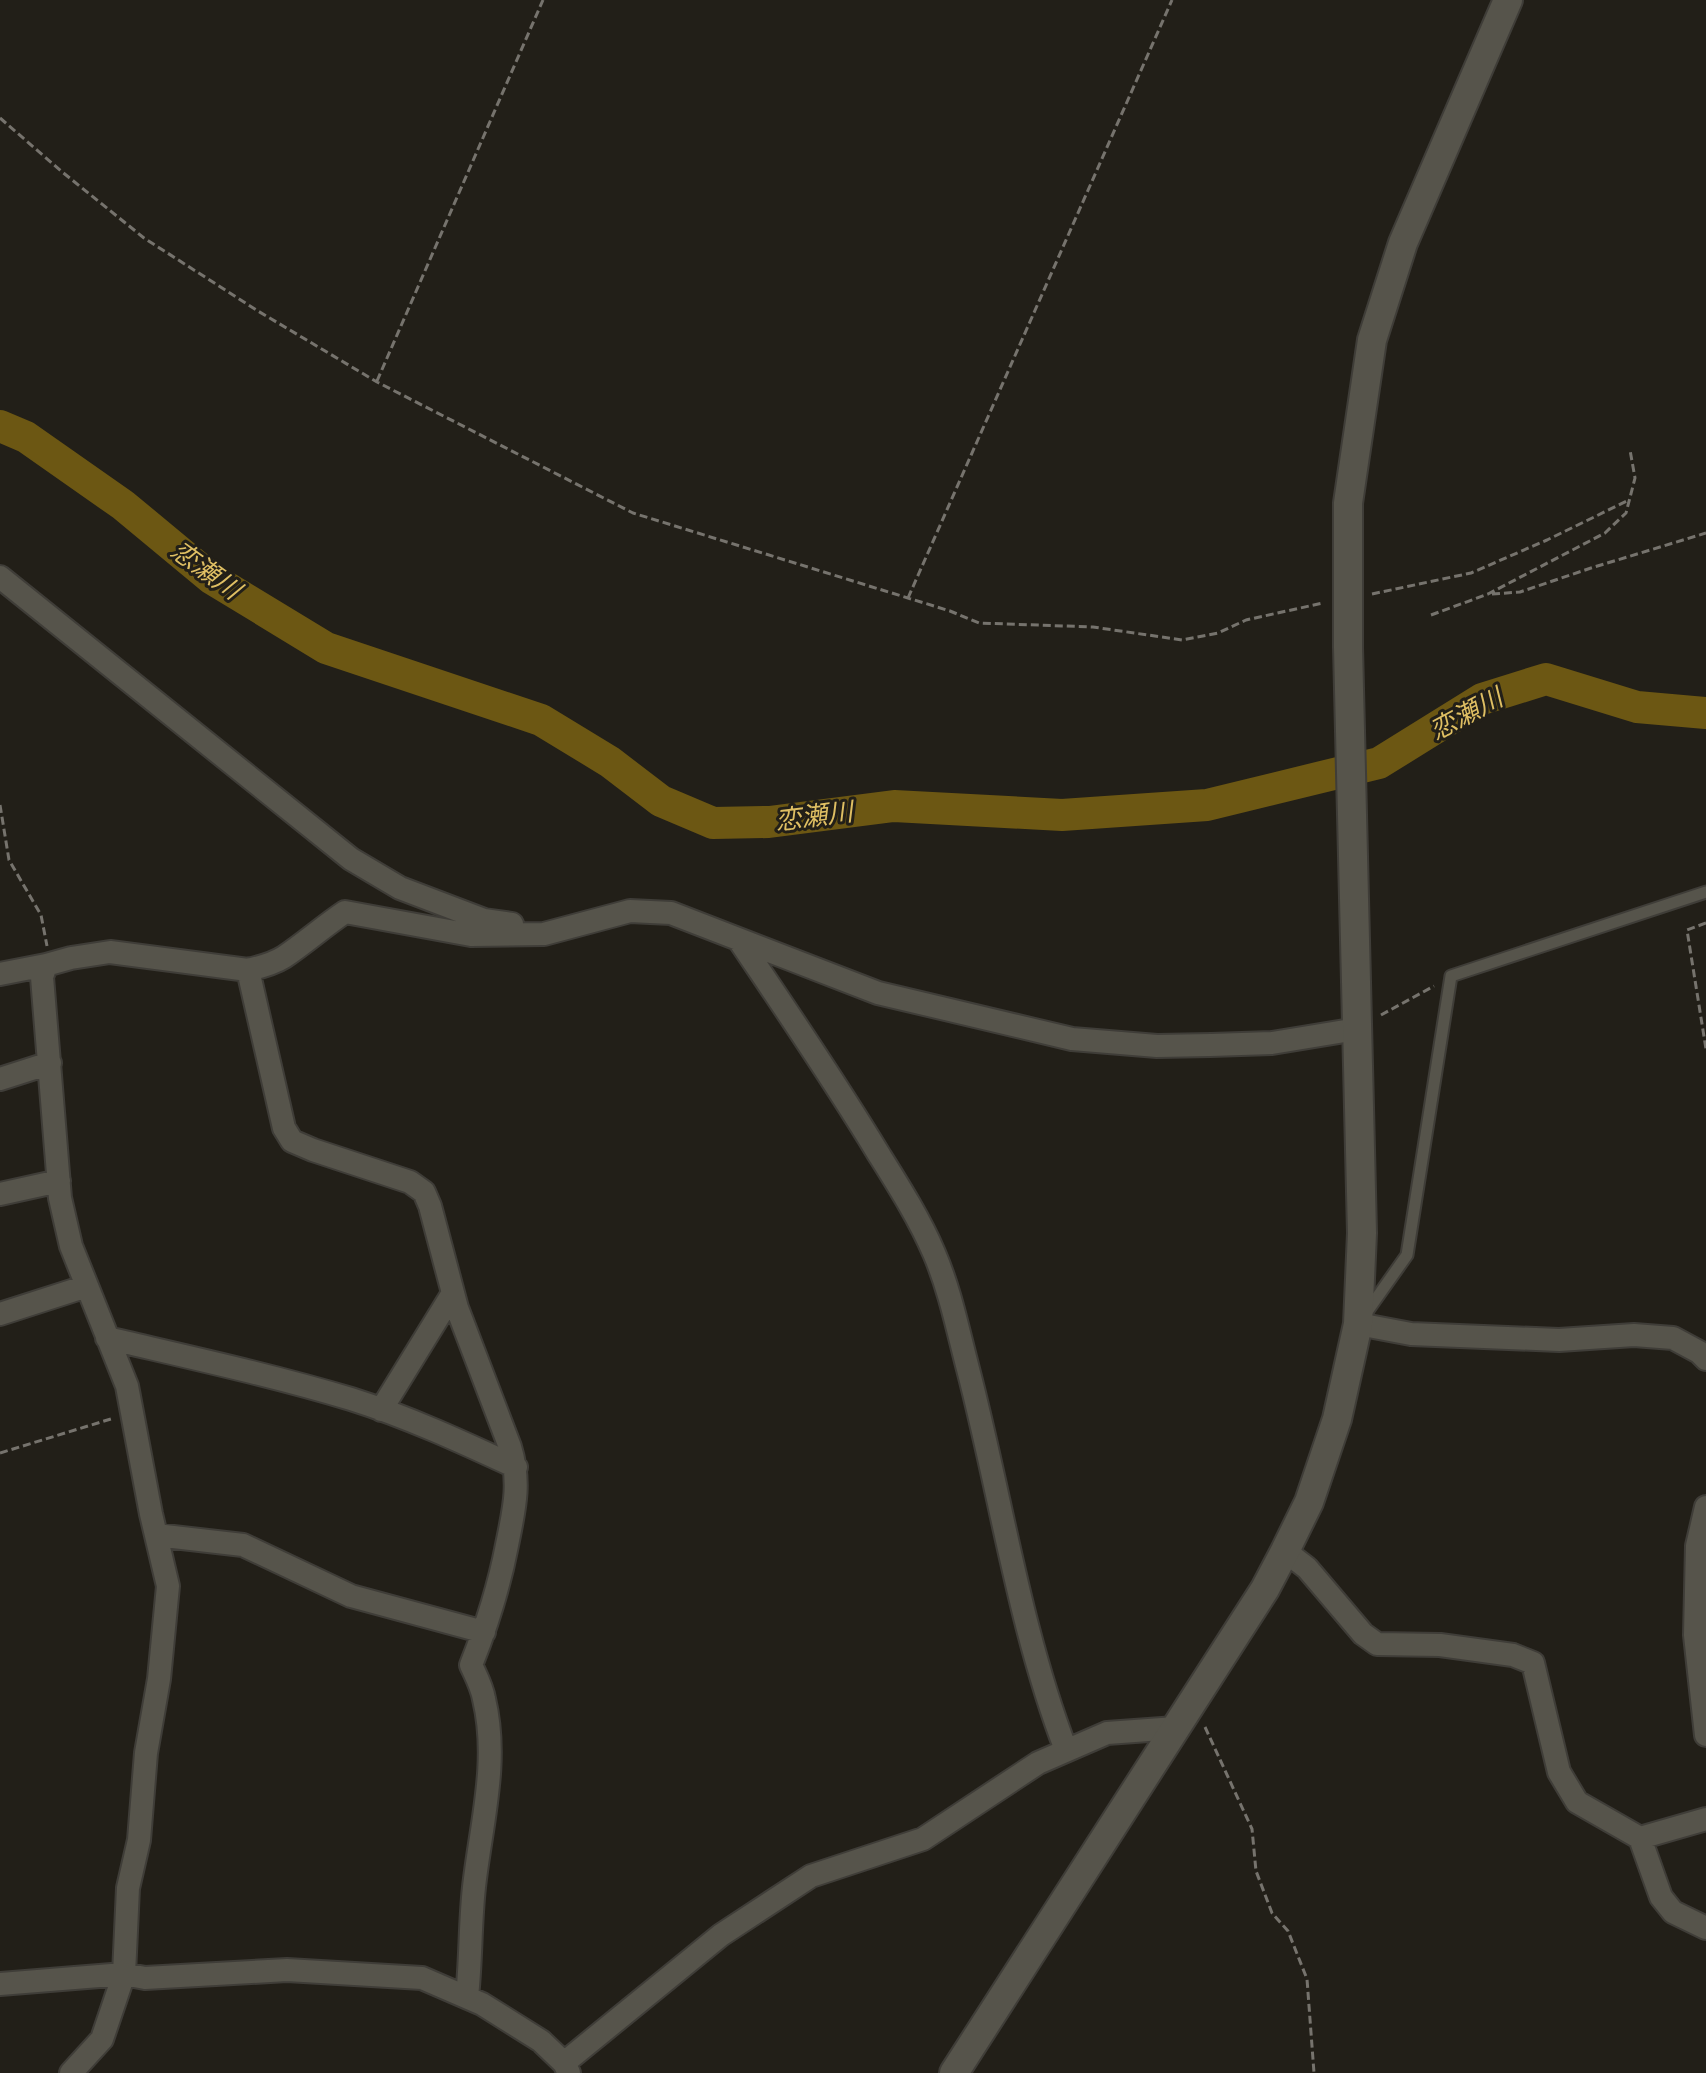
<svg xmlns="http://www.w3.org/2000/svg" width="1706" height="2073" font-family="Cabin,'Noto Sans JP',sans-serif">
  <rect width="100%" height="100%" fill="#221f18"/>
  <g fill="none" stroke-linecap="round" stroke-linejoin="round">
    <path stroke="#6c5713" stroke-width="32" d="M0,426l26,11 97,68 88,73 115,70 215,72 69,42 51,39 52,22 56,-1 125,-16 168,9 145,-10 172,-42 103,-64 64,-20 91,28 69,6"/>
    <defs>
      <path id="service" d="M1366,1313l41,-58 44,-279 255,-84"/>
      <path id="minor" d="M0,577l351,282 49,29 84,32 28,4
        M739,940c47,70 95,140 139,213 20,32 41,65 56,100 16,37 24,78 34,116 33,127 51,259 98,381
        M46,965l-4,12 18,221 11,48 56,140 24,128 17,72 -9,93 -13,74 -7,87 -11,48 -4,86 -22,65 -31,34
        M248,970l36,158 8,13 21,9 97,32 14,10 6,14 27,102 53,139c11,36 4,63 -3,98 -8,42 -20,80 -36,120 5,11 11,22 13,34 15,63 -3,125 -10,188 -4,36 -3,73 -7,110
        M0,974l46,-9 25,-7 39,-6 138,18c13,-3 25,-6 36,-13 21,-14 40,-31 61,-45l126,23 73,-1 86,-23 41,2 207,80 194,46 85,7 54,-1 61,-2 85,-14
        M0,1079l50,-16
        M0,1194l59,-13
        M0,1314l87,-28
        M1358,1324l53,10 148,6 75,-5 39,3 26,14 7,7
        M107,1338c81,19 164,37 244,61 57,18 111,43 165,68
        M381,1410l72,-117
        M1706,1507l-9,39 -2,89 11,100
        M156,1535l87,10 108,51 133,36
        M1285,1551l22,17 56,66 14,10 63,1 73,10 20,8 26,109 18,30 63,36 21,59 12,15 33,16
        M1640,1838l66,-19
        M0,1984l124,-10 21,4 142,-8 135,8 60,26 59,37 23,22 5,10
        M564,2063l157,-128 90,-59 112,-37 115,-76 69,-30 69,-5"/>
      <path id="tertiary" d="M954,2073l311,-484 20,-38 24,-49 28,-83 21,-95 4,-91 -14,-586v-144l24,-163 31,-97 105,-243"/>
    </defs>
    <use href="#service" stroke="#3f3d38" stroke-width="15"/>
    <use href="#minor" stroke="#3f3d38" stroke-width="26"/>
    <use href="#tertiary" stroke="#3f3d38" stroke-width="32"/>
    <path stroke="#76736d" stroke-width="3" stroke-dasharray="8 4" stroke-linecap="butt" d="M0,118l61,53 83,67 114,73 119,71 256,131 317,98 29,12 114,4 89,13 36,-7 28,-13 77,-17
      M377,381l166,-381
      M1372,594l99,-21 76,-33 82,-40
      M1492,594l28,-2 71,-24 115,-35
      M908,598l264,-598
      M1431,615l57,-21 117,-61 21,-20 9,-35 -5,-28
      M0,805l9,55 32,55 6,31
      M1706,923l-19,7 19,119
      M1381,1015l53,-29
      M0,1453l114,-35
      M1205,1727l47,102 4,42 16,42 16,18 19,48 7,94"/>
    <use href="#service" stroke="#56544b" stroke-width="11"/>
    <use href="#minor" stroke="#56544b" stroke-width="22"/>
    <use href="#tertiary" stroke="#56544b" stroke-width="28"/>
  </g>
  <g text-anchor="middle" stroke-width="6" stroke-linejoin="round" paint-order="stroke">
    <g font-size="26" font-style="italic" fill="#dfbf63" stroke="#221f18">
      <text transform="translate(206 570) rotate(36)" y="9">恋瀬川</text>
      <text transform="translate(1466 714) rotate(-28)" y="9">恋瀬川</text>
      <text transform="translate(814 816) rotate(-7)" y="9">恋瀬川</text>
    </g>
  </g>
</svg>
